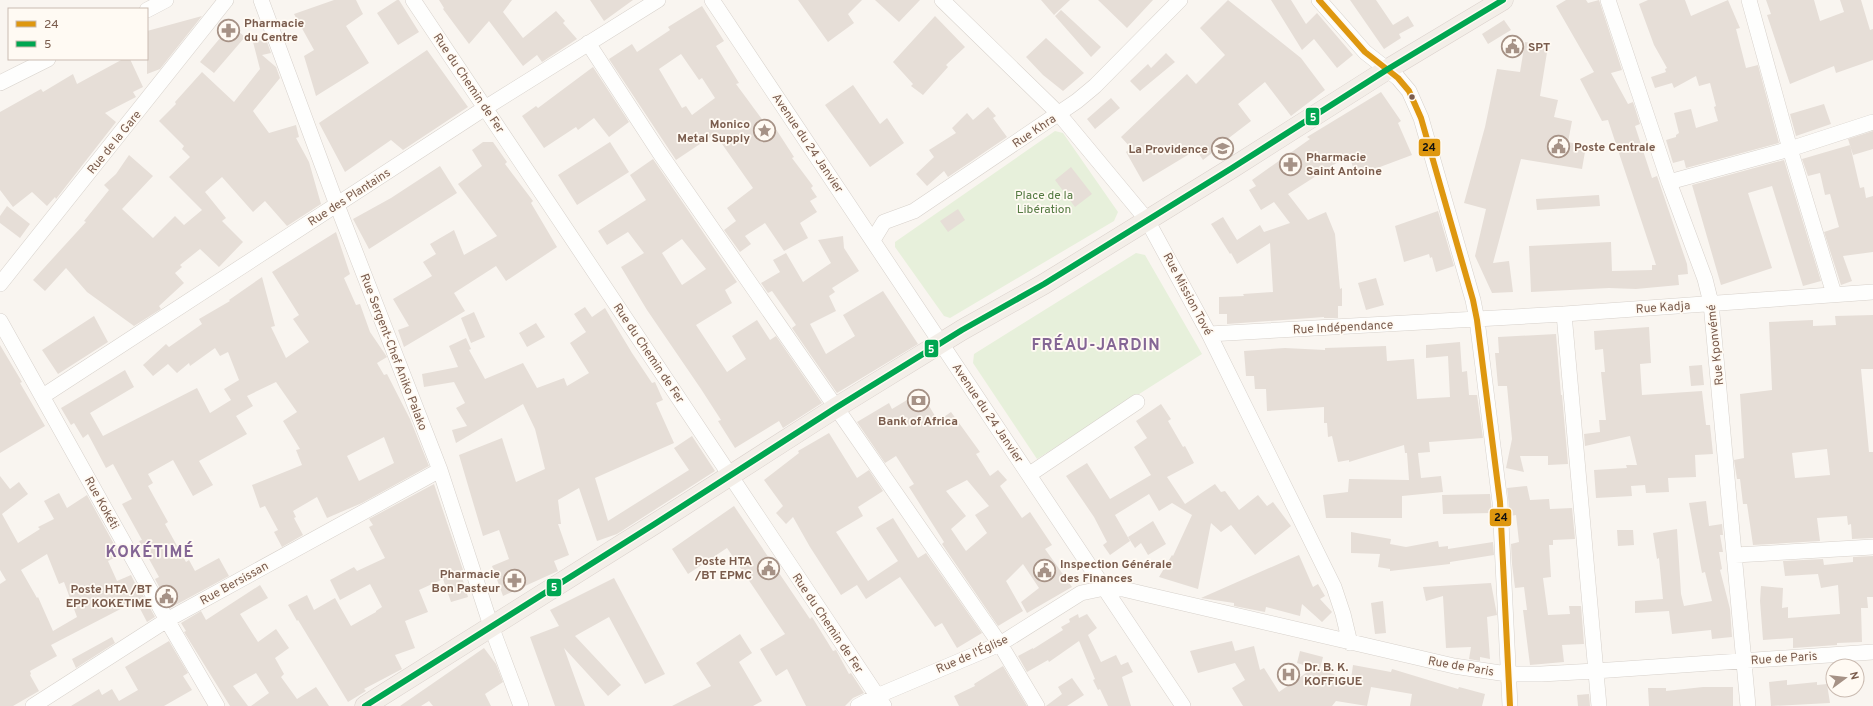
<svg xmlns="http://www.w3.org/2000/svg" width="1873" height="706" font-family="Overpass,sans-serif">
  <rect width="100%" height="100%" fill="#f9f5f0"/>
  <path fill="#e7f0db" d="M1055,131l8,2 55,79 -4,9 -164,97 -6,-2 -49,-69v-5z
    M1136,253l9,2 57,99 -165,105 -64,-96 1,-9z"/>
  <path fill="#e6ded7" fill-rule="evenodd" d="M334,0h22l7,14 -17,12 23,37 -53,33 -12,-40 10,-6 -20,-36z
    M397,0h2l20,32 -21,13 -21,-32z
    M439,0h73l-9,12 20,26 33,-27 9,10 -2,2 14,16 -35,23 -5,-7 -14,11 -34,-45 -20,23 -26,-35 1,-1z
    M590,0h43l-29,21z
    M798,0h64l-14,14 6,9 -26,19z
    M875,0h45l-21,22z
    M1041,0h29l-16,15z
    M1098,0h55l-26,28z
    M1228,0l73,58 24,32 -34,26 -26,-34 -27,22 13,17 -30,23 1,1 -19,15 -7,-10 -53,32 -17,-30 5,-4 -10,-11 66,-63 9,10 29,-29 -25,-27z
    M1271,0h20l15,24 11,-11 36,42 -16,13 -23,-29 -12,11z
    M1350,0h26l17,25 15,-9 6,10 -15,8 2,4 -17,11z
    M1566,0h20l2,3 11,-3 23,70 -11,3 17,31 5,-2 7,22 -5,2 17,52 5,-2 30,88 1,10 -10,1 1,10 -43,4 -27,-1 -78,4 -2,-46 82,-4 1,29 40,-1v-5h4l-48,-145 -6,1 -22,-42 14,-7 -38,-66z
    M1648,0h37l6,16 37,-16 12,28 -4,1 10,39 12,-3 21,78 -93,25 -2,-8 -11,3 -7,-23 10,-3v-2l3,-2 -5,-20 17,-4 5,19 22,-7 -4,-14 2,-1 -6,-23 -11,3 -3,-10 -22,12 -2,-5 -17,5 -4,-11 15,-5 -1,-3 2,-1 -13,-23 -15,-41z
    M1766,0h48l6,21 24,-9 -4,-12h21l9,30 3,-1v31l-37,13 -2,-7 -44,18 -23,-69 4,-1z
    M702,6l22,35 -8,5 23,37 -3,1 31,42 5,-3 22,34 -2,1 21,28 -2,2 6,9 -7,4 7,11 -17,11 8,15 -24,13 -19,-28 -20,13 6,8 -11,8 -16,-22 12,-9 -9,-13 26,-20 -38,-54 -39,26 -67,-101 23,-15 5,8 33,-22 -2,-3zM681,54l18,26 3,-2 13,20 -23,17 -6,-9 -4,2 -23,-39z
    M1061,10l40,37 -10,10 -36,-41z
    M202,16l-42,53 -13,5v-43z
    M935,16l30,31 -19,18 2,2 -25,28 -12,-9 2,-2 -20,-22z
    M1504,20l7,10 -23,14 -6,-10z
    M231,25l14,12 -31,36 -14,-11z
    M1046,38l38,35 -21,18 -20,-16 -17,-18z
    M266,39l5,14 -9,2 14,12 4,11 -27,33 16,22 27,-8 3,12 -3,1 13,24 12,42 -34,22 -22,-25 -12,11 -31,-35 -17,15 21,26 -4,3 21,21 -24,25 -19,-18 -20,16 2,2 -7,6 9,10 -25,23 2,3 -27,17 -47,-34 -21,-24 -21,23 -12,-11 53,-58 -2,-1 25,-31 -5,-5 12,-11 13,-19 24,21 -31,33 31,29 22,-22 9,9 18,-15 -33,-33 21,-20 -8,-8 2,-3 -25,-25 17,-17 -1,-2 27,-30 32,30 26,-33 -7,-27z
    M1525,42l23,4 -8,50 18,4 -4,17 18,4 -4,21 18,4 -4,23 -61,-10 -28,104 16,-2 4,31 -21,1 -17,-37 11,-47 -22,-6 21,-76 12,-58 23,3z
    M427,50l41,57 -65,43 -12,-10 -46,32 -26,-49z
    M1166,53l9,9 -35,29 -10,-10 18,-17 3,4z
    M123,59h7l13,28 -10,5 3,5 -31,16 11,9 -60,77 -1,-2 -8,9 -15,-14 -19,15 -13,-17v-78l41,-23 2,3 30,-18 4,10z
    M593,67l36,55 -20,15 -15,-19 -16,12 -2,-3 -32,21 -22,-32 14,-10 2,2z
    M853,85l27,39 7,-6 17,25 -34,24 -45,-62z
    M1381,92l20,29 -3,2 14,32 -56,21 -7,-21 -61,39 20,26 18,-8 9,22 5,55 2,-1v18h-4v12h-14v-1l-97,7v-10h-8v-17l25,-1 -1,-2 30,-2 -3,-49 -33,21 -6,-11 -1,1 -19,-30 12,-7 14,23 23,-15 4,7 26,-9 -16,-21 -13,8 -12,-20 7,-4 -4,-6 58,-41 -3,-2z
    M1111,98l9,10 -25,21 -8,-10z
    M1824,104l7,20 -35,12 -6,-22z
    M988,107l8,9 -3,2 14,19 -59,40 -4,-6 -17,15 -11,-12 18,-17 -5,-7 27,-17 -4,-5 15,-15 6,7z
    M1873,131v18l-20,6 -5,-16z
    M483,142h10l14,20 -2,2 28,37 -2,2 26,44 -51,34 -10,-15 -42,27 11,18 -61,36 -6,-17 11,-4 -16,-27 39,-23 -9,-14 13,-8 -6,-10 24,-14 10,25 33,-19 -39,-52 24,-18 -10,-16z
    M610,142l19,30 -52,33 -19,-30z
    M1850,145l10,43 4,-1 2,11 7,-2v56l-30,4 9,25 -11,4 -17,-53 15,-5 -9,-33 -5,1 -5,-22 -12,3 -6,-17z
    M653,159l84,123 -12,8 7,13 -36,22 31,47 19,-13 -14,-23 25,-16 13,20 6,-4 46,67 -39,25 -4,-7 -44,27 -17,-27 3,-1 -20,-31 -54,-79 -26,-43 23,-14 -16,-21 -21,13 -9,-14 48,-31 -16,-25zM682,239l24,30 -24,16 -20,-32z
    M1784,160l37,121 -18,5 -31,-100 -24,7 24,75 -51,17 -29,-100z
    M440,166l17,27 -88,56 -16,-30 38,-21z
    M1071,167l21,27 -17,13 -20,-27z
    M1599,195l1,11 -63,4 -1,-11z
    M7,206l23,18 -10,14 -20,-15v-7z
    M958,209l7,11 -17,12 -8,-11z
    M1438,211l16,55 -18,6 -4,-15 -2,1 -1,-4 -25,8 -9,-36z
    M336,232l14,42 -6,4 12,27 4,-1 10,28 17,25 -10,6 7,12 3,-1 23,45 19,47 -67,37 -35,15 -10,-21 -24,14 3,6 -2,1 9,17 -21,12 -8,-15 4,-2 -13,-24 -5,2 -8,-23 50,-20 -6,-15 4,-1 -17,-28 14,-9 -21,-30 -29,14 6,10 -17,10 11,18 -48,27 14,24 -20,11 -20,-36 -25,14 5,9 -5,3 20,36 -3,2 21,38 3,-2 6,11 24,-13 10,18 -59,32 -15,-29 4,-2 -20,-36 3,-1 -20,-36 10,-5 -19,-35 -7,4 -18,-34 -5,4 -9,-15 -3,2 -10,-17 64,-38 9,17 -44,26 13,23 94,-48 13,25 21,-13 -7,-11 15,-9 -11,-28 -8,4 -5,-8 -25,18 -1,-3 -12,10 -9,-9 -15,12 -10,-11 23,-21 3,3 33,-23 -3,-5 31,-18 -1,-1 33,-23 13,49 -4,1 15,31 23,-16 -16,-23 6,-4 -27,-43zM384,437l10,26 -35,18 -12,-25z
    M843,236l1,12 15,23 -27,17 3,4 -6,4 7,15 -26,13 16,30 29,-18 -12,-21 40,-24 35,53 -81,49 -45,-65 4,-3 -24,-34 -4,2 -7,-10 19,-11 -7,-12 13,-7 17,29 28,-19 -13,-23z
    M1376,278l8,27 -18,5 -8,-27z
    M585,307l7,10 13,-9 27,45 20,30 3,-1 8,18 -7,3 18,40 -79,35 13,43 81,-51 -15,-22 18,-12 23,35 -98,63 -20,7 -18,-53 -21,12 3,24h-3l11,31 -15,6 4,10 -55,25 -11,-30 17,-7 -10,-29 -16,6 -24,-81 43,-17 14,44 29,-13 -10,-40 -12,-25 -67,39 -4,-13 15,-4 -11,-18 9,-5 -11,-21 -30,5 -2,-13 36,-7 -9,-21 17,-8 5,11 -2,1 16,29 38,-16 14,25 27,-10 3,8 22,-13 -19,-30 16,-11 -12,-18z
    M474,312l11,25 -14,6 -10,-25z
    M1873,315v54h-12l8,83h4v86l-21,1 -1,-15 -3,1 -1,-9 -30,2 3,23 -67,4 -6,-41h-4l-3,-25h-3l-3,-19 10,-2 -4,-64 32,-4 -3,-68 44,-2v6l23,-1 -1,-9zM1827,449l3,26 -35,3 -3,-25z
    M94,316l14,26 -50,32 -16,-24z
    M536,323l9,14 -18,10 -8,-14z
    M1649,327l2,36 -11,1 2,31 60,-4 4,34h4l3,29 -18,1 1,22 -28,1 1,14 -23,1 -1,-8 -14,1 1,10 -36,2 -2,-28 33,-2 -1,-3h11l-7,-29 -45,10 -1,-12 16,-2 -1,-12h7l-5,-48h4l-2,-23 -8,1 -1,-19z
    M1556,334l5,61h1l6,69 -20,1v-9h-28l4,16 -18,-4 6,-29 -5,-53h-9l-3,-33h4l-1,-16z
    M1460,342l2,30 5,-1 2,24h8l6,43 -54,4 1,10 -12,1 3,25 20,-2 2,16 -41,4v22h-76l-3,-23 25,-3 1,-13 60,1 -2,-27h-2l-1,-8 -55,17v-2l-11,2 -6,-26 -4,1 -1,-14h-3v-16l-57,4 -1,-22h-11l-1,-13h-8l-2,-25 41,-3 40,2v-2l61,-2 1,15 27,-2 3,40 33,-2 -2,-41 -22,2v-13z
    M0,345l22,37 -2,1 25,43 -45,27z
    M1702,365l2,20 -13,1 -2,-20z
    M917,394h5l16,27 13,-9 29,40 -4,2 14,22 8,-6 9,10 -7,6 22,32 8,-6 22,33 -7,4 27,38 -45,26 -6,-11 18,-14 -16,-24 -17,17 17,30 -25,15 -56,-82 2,-2 -35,-55 5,-3 -18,-28 -11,7 -28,-41 32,-19 3,6zM967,480l22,26 -14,9 12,18 -21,18 -15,-22 15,-13 -20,-25z
    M1161,404l10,15 -3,2 15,26 2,-1 9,17 -27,14 18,27 30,-20 6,8 4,-1 14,19 19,-15 9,11 6,-4 18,24 -36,29 -24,-30 -10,7 -10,-9 -13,66 -39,-12 13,-22 1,1 19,-41 -20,-12 -13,8 -10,-17 -34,21 15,26 -20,14 -7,-10 4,-3 -13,-25 -28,-41 21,-13 23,36 41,-24 -17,-28 13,-9 -11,-17z
    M829,433l28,45 12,-8 14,21 -25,16 5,9 -27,16 32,49 30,-20 -22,-33 17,-10 25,40 8,-5 56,80 -25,15 -15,-25 -7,4 -35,-50 -34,22 -9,-14 -16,10 -31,-48 -17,-30 -7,7 -10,-11 7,-7 -19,-26 35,-27 -1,-2z
    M0,476l10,13 9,-7 9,12 -26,20 16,29 22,-14 -2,-2 16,-8 -10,-18 15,-8 8,15 20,-13 33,60 -12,6 9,20 14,-6 7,14 1,-1 16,29 -8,5 -11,-21 -85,44 6,11 -27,15 1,3 -1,1 9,16 -26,15h-13v-122l6,-4 -6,-10zM47,554l12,30 5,-2 13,35 -24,14 -15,-34 -1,1 -16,-28z
    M434,484l29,86 -3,1 8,26 -17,5 -8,-23 -24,11 9,22 -23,9 10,27 -20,7 7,14 -38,20 2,2 -18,11 -50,-82 -1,1 -9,-16 19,-10 7,15 21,-12 16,28 25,-14v-1l6,-4 -12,-23 -30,16 -10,-20 24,-13 3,4 28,-13 -16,-31 4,-2 -4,-6z
    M1527,486l3,14 19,-1 1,10 22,-1 3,31 -22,1v5h-4l2,32 -8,1 5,37 22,-1 -1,-8h12l3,38 -22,1 2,17 -34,3 -7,-55h4l-3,-23 -9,1 -3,-24 -1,-20 8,-2 -3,-27 -6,1 -3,-28z
    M1490,494l2,19 -49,1 -1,-19z
    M1706,501l3,25 13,-2 1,11h-3l3,17h-4l3,17 -2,1 10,39 2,28 -20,2 -1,-9 -39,4 -3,-23 -34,2v-12l28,-2 -4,-41 -2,1 -4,-26 24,-4 4,65 3,12 28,-5 -7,-29 -3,1 -13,-70z
    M734,506l76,113 2,-2 21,34 3,-1 13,24 2,-1 13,20 -11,5 -8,8h-39l-19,-37 -11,7 -16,-27 25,-15 -58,-86 -39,26 -16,-25z
    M1153,521l13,23 -18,11 -7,-12 -6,5 -7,-11z
    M1617,530h16l1,15 -16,1z
    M1351,532l40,7 -1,5 16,3 32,-6 1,6 9,-1v3l45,-7 1,13 -44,7v2l-60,7v-2l-12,-2 2,-13 -29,-1z
    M1299,555l14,32 5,-3 7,12 -5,3 12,13 -10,10 -20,-18 -2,12 -34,-9 -1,5 -31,-6v-3l-33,-5z
    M1873,556v41h-6l1,11h-7l1,34 -25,1v2l-44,3v-10l-30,2 -3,-39 1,-15 22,2 -1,20 6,-1v11l52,-4 -2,-29 -17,3 -3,-14 -33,2 -2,-15 40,-2 1,6 29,-3v-5z
    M614,578l51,96 -20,10 -36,-67 -34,19 46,49 -13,11 -44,-48 21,58h-30l-25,-69 29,-11 -9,-16z
    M1491,583l6,32 -10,2 3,42 -10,-2v4l-11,-2 2,-12 -25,1 -3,-52 -17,5 -3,-14z
    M260,585l8,13 -28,16 18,28 18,-13 13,19 -14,10 9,16 -3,3 16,22 19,-12 13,19h-78l18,-13 -13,-20 -23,13 15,20h-18l-46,-74 2,-1 -5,-8 20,-12 5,9z
    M1383,601l3,32 -11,1 -4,-31z
    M1078,614l1,4 8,-4 10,14 -9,7 13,27 15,-7 5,10 7,-3 5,10 -11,5 9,29h-23l-8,-17 -2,1 -5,-10 2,-1 -16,-38 -30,21 -1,-2 -21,12 -9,-16 15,-8v1l30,-19 -2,-3 9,-5 -1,-3z
    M740,634l12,19 -13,9 23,39 -9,5h-81l39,-20 -15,-23z
    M112,637l3,6 -39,25 -4,-9z
    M169,641l19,32 -5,3 9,14 -28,16h-93l28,-17 3,6 10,-6 7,12 19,-11 -13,-23z
    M1232,641l3,10 19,-5 6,24 4,-2 15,24 34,-24 -16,-5 3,-12 23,6 -3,12 21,8 1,-2 9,4 2,-14 38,7 1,-3 66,20 1,-2 26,7 -3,12h-72l2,-12 -41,-7 -4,19 -31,-5 -4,5h-89l-11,-18 13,-8 -10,-17 -37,10 -8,-22z
    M484,648l12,16 7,18 -18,12 6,12h-58l-4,-5 -8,5h-21z
    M1003,666l24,40h-68l-5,-10 21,-10 -1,-2z
    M1072,678l12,17 -17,11h-21l16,-12 -4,-7z
    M1787,680v5l30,-3v3l10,-1 3,19 -59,3 -2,-24z
    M1703,687h30v19h-84l-1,-18h18v3z
    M1589,694l1,12h-12l-1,-11z"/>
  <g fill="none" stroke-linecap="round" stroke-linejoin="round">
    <defs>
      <path id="minor" d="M261,0l76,205 103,265 51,156 30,80
        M413,0l471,706
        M712,0l471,706
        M942,0l117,114 88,106 62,114 125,253 9,27 7,29
        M1319,0l46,52 33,26 11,13 12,27 52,182 4,20 23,182 10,204
        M1608,0l61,182 36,97 6,24 37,403
        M1749,0l41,149 44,145
        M147,10l19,-10
        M588,43l71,109 341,492 37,62
        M0,83l48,-24
        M1669,182l121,-33 83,-27
        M873,240l11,-18 30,-11 163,-110 18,-15 85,-86
        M0,284l226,-284
        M1564,314l35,392
        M0,321l167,299 50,86
        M1209,334l355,-20 309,-22
        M43,396l442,-288 173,-108
        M1030,474l107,-72
        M1735,555l138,-8
        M33,706l134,-86 273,-150
        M858,706l19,-10 123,-52 81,-51 24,-5 18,1 21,5 310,72 53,8h34l54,-3 278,-19"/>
      <path id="major" d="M365,706l288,-181 184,-118 125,-77 82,-46 188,-116 156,-99 115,-69"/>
    </defs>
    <use href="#minor" stroke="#d7d1cb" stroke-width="16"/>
    <use href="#major" stroke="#dad1cc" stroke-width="21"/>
    <use href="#minor" stroke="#fefefd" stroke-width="15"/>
    <use href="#major" stroke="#f3eee8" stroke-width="20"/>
    <defs>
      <path id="bus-1" d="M1319,0l46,52 33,26 11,13 12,27 52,182 4,20 23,182 10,204"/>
      <path id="bus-2" d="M365,706l288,-181 184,-118 125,-77 82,-46 188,-116 156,-99 115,-69"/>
    </defs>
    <use href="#bus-1" stroke="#fffaf3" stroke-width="9"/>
    <use href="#bus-2" stroke="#fffaf3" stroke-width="9"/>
    <use href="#bus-1" stroke="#de970f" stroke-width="6"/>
    <use href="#bus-2" stroke="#00a651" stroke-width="6"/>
  </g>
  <defs>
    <symbol id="pharmacy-ring" viewBox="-11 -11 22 22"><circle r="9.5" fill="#fffaf3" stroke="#a69286" stroke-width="1.5"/><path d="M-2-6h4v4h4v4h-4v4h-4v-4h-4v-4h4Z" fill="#a69286"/></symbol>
    <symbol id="civic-ring" viewBox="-11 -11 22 22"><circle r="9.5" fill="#fffaf3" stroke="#a69286" stroke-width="1.5"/><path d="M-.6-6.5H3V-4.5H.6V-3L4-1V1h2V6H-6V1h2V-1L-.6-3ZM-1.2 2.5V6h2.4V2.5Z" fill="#a69286"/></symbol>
    <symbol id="sight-ring" viewBox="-11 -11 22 22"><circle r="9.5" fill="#fffaf3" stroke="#a69286" stroke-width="1.5"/><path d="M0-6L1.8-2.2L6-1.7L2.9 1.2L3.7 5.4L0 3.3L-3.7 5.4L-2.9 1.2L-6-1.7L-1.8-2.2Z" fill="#a69286"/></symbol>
    <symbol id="school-ring" viewBox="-11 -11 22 22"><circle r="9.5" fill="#fffaf3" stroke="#a69286" stroke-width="1.5"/><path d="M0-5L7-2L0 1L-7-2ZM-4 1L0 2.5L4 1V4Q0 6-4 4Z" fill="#a69286"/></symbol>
    <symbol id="bank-ring" viewBox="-11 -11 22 22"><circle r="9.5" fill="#fffaf3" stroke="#a69286" stroke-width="1.5"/><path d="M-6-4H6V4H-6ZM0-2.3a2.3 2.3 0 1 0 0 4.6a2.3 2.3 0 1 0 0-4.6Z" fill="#a69286"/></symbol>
    <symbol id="hospital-ring" viewBox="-11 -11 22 22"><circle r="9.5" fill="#fffaf3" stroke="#a69286" stroke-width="1.5"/><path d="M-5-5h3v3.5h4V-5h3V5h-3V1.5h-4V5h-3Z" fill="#a69286"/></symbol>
  </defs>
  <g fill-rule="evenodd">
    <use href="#pharmacy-ring" x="216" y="18" width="25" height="25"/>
    <use href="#civic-ring" x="1500" y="34" width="25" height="25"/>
    <use href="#sight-ring" x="752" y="118" width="25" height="25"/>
    <use href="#civic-ring" x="1546" y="134" width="25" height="25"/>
    <use href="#school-ring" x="1210" y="136" width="25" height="25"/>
    <use href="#pharmacy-ring" x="1278" y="152" width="25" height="25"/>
    <use href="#bank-ring" x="906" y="388" width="25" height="25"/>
    <use href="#civic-ring" x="756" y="556" width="25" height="25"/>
    <use href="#civic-ring" x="1032" y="558" width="25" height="25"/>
    <use href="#pharmacy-ring" x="502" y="568" width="25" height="25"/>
    <use href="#civic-ring" x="154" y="584" width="25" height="25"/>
    <use href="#hospital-ring" x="1276" y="662" width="25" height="25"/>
  </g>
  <circle fill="#7a5c4d" stroke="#fffaf3" stroke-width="1.5" cx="1412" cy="97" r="3.5"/>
  <g text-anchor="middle" stroke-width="3.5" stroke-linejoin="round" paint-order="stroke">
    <g font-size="12" font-weight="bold" fill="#7a5c4d" stroke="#fffaf3" text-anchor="start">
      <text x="244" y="27">Pharmacie<tspan x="244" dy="14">du Centre</tspan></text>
      <text x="1528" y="51">SPT</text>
      <text x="750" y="128" text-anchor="end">Monico<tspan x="750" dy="14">Metal Supply</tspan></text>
      <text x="1574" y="151">Poste Centrale</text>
      <text x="1208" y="153" text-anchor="end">La Providence</text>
      <text x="1306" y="161">Pharmacie<tspan x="1306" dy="14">Saint Antoine</tspan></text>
      <text x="918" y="425" text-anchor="middle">Bank of Africa</text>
      <text x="752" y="565" text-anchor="end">Poste HTA<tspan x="752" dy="14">/BT EPMC</tspan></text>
      <text x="1060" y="568">Inspection Générale<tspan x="1060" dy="14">des Finances</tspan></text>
      <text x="500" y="578" text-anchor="end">Pharmacie<tspan x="500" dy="14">Bon Pasteur</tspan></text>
      <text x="152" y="593" text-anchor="end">Poste HTA /BT<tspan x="152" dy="14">EPP KOKETIME</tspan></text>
      <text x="1304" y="671">Dr. B. K.<tspan x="1304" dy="14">KOFFIGUE</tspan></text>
    </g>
    <g font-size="12" fill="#7a5c4d" stroke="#fffaf3">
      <text transform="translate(469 83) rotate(56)" y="4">Rue du Chemin de Fer</text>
      <text transform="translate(1034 131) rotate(-34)" y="4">Rue Khra</text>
      <text transform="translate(114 142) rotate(-51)" y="4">Rue de la Gare</text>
      <text transform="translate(808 143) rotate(56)" y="4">Avenue du 24 Janvier</text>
      <text transform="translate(349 197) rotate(-33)" y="4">Rue des Plantains</text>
      <text transform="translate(1188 294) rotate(62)" y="4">Rue Mission Tové</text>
      <text transform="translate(1663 307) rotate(-4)" y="4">Rue Kadja</text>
      <text transform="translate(1343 327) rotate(-3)" y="4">Rue Indépendance</text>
      <text transform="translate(1715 345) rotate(-96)" y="4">Rue Kponvémé</text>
      <text transform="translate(394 352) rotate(69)" y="4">Rue Sergent-Chef Aniko Palako</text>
      <text transform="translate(649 353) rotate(56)" y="4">Rue du Chemin de Fer</text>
      <text transform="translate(988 413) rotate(56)" y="4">Avenue du 24 Janvier</text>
      <text transform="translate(102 503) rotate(61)" y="4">Rue Kokéti</text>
      <text transform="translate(234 583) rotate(-29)" y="4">Rue Bersissan</text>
      <text transform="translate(828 623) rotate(56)" y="4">Rue du Chemin de Fer</text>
      <text transform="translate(972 654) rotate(-24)" y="4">Rue de l'Église</text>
      <text transform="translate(1784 658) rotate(-4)" y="4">Rue de Paris</text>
      <text transform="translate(1461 666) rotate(10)" y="4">Rue de Paris</text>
    </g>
    <g font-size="12" fill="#537a41" stroke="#fffaf3">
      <text x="1044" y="199">Place de la<tspan x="1044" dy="14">Libération</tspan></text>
    </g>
    <g font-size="16" font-weight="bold" letter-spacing="1" fill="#846695" stroke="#fffaf3">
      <text x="1096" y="350">FRÉAU-JARDIN</text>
      <text x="150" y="557">KOKÉTIMÉ</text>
    </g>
  </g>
  <g stroke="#fffaf3" stroke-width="1.5">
    <rect x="1305" y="107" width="15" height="19" rx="4" fill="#00a651"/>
    <rect x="1418" y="138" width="23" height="19" rx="4" fill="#de970f"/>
    <rect x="924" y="339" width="15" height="19" rx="4" fill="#00a651"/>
    <rect x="1489" y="508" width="23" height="19" rx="4" fill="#de970f"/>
    <rect x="546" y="578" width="16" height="19" rx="4" fill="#00a651"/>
  </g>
  <g font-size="11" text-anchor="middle" font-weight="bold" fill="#fff">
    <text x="1313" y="121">5</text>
    <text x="931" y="353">5</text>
    <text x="554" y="591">5</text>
  </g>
  <g font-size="11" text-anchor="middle" font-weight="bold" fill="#111">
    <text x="1429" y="151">24</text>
    <text x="1501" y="521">24</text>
  </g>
  <rect x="8" y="8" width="140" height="52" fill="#fffaf3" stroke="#cabbb1"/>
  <rect x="16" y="21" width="20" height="6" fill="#de970f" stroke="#cabbb1"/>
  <text x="44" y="28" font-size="12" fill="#7a5c4d">24</text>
  <rect x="16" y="41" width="20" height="6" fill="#00a651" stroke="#cabbb1"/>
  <text x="44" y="48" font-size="12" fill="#7a5c4d">5</text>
  <g transform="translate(1845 678) rotate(75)"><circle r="19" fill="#fffaf3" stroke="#cabbb1"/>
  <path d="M0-3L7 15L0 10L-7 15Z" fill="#a69286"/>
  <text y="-6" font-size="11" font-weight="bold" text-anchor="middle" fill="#7a5c4d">N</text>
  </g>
</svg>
